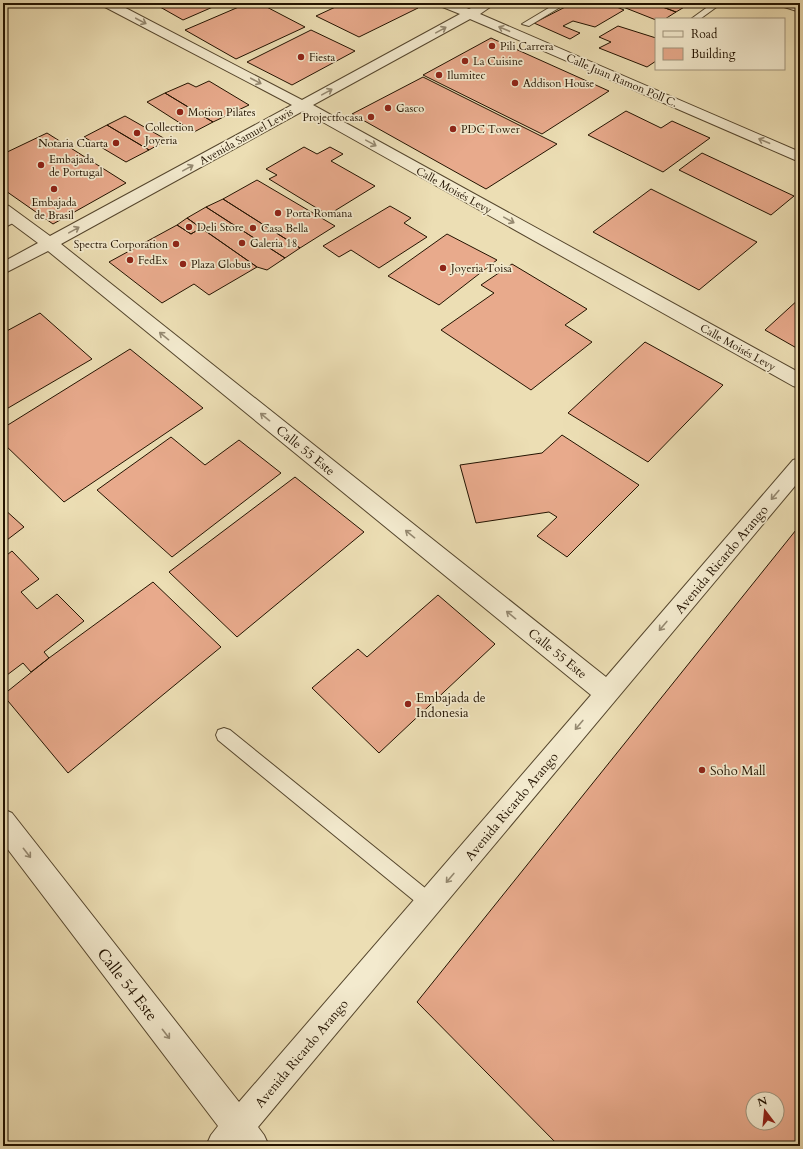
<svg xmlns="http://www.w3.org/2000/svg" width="803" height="1149" font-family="Cardo,serif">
  <rect width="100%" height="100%" fill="#ecdeb4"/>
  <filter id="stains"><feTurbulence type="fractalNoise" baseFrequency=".005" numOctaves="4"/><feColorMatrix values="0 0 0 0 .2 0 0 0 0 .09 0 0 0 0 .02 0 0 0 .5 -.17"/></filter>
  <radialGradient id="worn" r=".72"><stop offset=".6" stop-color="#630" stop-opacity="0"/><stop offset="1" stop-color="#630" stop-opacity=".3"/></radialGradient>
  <path fill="#e8aa8c" stroke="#231300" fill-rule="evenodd" d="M153,3h69l-39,17z
    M248,3h11l46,24 -69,32 -51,-29z
    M344,3h62l12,5 -59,29 -43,-21z
    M573,3h34l17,7 -29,17 -22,-6 -10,5 17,7 -10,6 -36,-16z
    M613,3h39l24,9 -11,7 -9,1z
    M652,3h39l-15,9z
    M618,26l38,12v23l-9,6 -48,-19 12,-6 -12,-5z
    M311,30l44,21 -63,34 -45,-23z
    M491,38l118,53 -67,43 -119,-59z
    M423,77l134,67 -71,45 -134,-75z
    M209,81l40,24 -36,17 -48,-29 23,-10 8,4z
    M165,93l48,29 -19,10 -47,-30z
    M626,111l35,17 11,-7 38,17 -47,34 -75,-37z
    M125,116l42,24 -18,10 -42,-25z
    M107,125l42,25 -23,12 -42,-25z
    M47,133l79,50 -73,41 -50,-35v-35z
    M304,147l13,7 13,-7 13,7 -12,7 44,25 -47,29 -59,-36 8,-4 -11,-6z
    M702,153l92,43 -23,19 -92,-45z
    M257,180l78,46 -35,22 -77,-49z
    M651,189l106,53 -58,48 -106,-58z
    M223,199l77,49 -15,10 -79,-51z
    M390,206l21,12 -7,5 23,14 -48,31 -28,-18 -12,7 -16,-11z
    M206,207l79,51 -18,12 -10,-3 -70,-49z
    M187,218l14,10 -10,6 -14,-9z
    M177,225l14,9 10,-6 56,39 -48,28 -15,-11 -32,19 -53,-41z
    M447,234l50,26 -58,45 -51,-29z
    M512,264l75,45 -22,16 27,17 -61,48 -90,-60 53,-37 -13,-8z
    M800,298v52l-35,-20z
    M40,313l52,46 -89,52v-78z
    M645,342l78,43 -75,77 -80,-49z
    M130,349l73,59 -139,94 -61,-59v-15z
    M562,435l77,50 -72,72 -30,-21 20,-19 -8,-5 -73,11 -16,-58 82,-12z
    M171,437l34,28 34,-25 42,33 -109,84 -75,-67z
    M295,477l69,55 -127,105 -68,-65z
    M3,508l21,19 -21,16z
    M800,525v621h-241l-142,-144zM753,1099h24v24h-24z
    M12,551l27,28 -18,13 16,17 20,-15 27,27 -40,31 5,6 -18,14 -8,-9 -20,15v-120z
    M153,582l68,65 -153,126 -65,-78 46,-37z
    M438,595l57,49 -116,109 -67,-65 46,-39 9,8z"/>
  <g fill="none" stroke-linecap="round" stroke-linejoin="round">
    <defs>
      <path id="service" d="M557,3h10l-38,23 -7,-2z
        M713,3h9l-22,16h-9z
        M15,215l4,1 1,2 -1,2 -16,8v-7z
        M224,728l6,2 205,166 3,6 -3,6 -6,3 -6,-3 -205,-168 -2,-5 2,-5z"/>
      <path id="minor" d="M101,3h15l186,97 158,-86 -20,-8 -2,-3h16l15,6 12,-6h15l-16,11 320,138v9l-5,-1 -325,-141 -157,86 487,268v15l-7,-2 -490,-275 -242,133 545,433 187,-217 7,-2v22l-542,647 6,8 5,11h-63l5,-11 7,-9 -215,-283v-34l9,4 227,289 352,-407 -543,-444 -45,23v-12l35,-19 -35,-26v-13l6,2 41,30 242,-131 -189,-99z
        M779,3l21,1v8l-19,-6z"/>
    </defs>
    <use href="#service" stroke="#55462d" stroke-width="2"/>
    <use href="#minor" stroke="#55462d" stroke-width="2"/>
    <use href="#service" fill="#f3eace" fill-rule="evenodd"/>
    <use href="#minor" fill="#f3eace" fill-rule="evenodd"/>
  </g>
  <defs><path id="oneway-shaft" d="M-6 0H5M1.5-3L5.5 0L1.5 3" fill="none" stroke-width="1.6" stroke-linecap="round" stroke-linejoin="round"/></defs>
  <g stroke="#958971">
    <use href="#oneway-shaft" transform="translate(141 21) rotate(28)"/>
    <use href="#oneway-shaft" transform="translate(504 29) rotate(-157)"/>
    <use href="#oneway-shaft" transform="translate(441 30) rotate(-29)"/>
    <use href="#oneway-shaft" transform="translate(256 81) rotate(28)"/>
    <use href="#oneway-shaft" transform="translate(327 92) rotate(-29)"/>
    <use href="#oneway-shaft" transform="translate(764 141) rotate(-157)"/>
    <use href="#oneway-shaft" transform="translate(371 143) rotate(29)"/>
    <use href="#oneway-shaft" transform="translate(188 168) rotate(-29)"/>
    <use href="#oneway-shaft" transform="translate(509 220) rotate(29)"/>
    <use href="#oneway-shaft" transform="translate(74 230) rotate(-29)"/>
    <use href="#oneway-shaft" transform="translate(164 336) rotate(-141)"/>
    <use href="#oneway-shaft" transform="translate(265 417) rotate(-141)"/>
    <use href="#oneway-shaft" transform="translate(775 495) rotate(130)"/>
    <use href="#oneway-shaft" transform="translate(410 534) rotate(-141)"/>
    <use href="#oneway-shaft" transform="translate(511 615) rotate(-141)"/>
    <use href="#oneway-shaft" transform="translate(663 626) rotate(130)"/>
    <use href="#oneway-shaft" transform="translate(579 725) rotate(130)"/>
    <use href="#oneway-shaft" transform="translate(27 853) rotate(52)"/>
    <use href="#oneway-shaft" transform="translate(450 878) rotate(130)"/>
    <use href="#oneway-shaft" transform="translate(166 1034) rotate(52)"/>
  </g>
  <g fill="#8f2418" stroke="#f3eace" stroke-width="1.5">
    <circle cx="492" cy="46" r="4"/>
    <circle cx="301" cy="57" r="4"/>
    <circle cx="465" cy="61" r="4"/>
    <circle cx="439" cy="75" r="4"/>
    <circle cx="515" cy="83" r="4"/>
    <circle cx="388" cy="108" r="4"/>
    <circle cx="180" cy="112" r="4"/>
    <circle cx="371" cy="117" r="4"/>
    <circle cx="453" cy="129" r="4"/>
    <circle cx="137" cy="133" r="4"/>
    <circle cx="116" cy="143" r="4"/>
    <circle cx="41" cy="165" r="4"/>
    <circle cx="54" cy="189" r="4"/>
    <circle cx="278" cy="213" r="4"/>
    <circle cx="189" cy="227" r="4"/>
    <circle cx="253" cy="228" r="4"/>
    <circle cx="242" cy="243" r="4"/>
    <circle cx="176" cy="244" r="4"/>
    <circle cx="130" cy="260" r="4"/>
    <circle cx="183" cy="264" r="4"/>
    <circle cx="443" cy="268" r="4"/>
    <circle cx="408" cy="704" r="4"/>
    <circle cx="702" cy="770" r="4"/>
  </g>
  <g text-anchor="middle" stroke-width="3.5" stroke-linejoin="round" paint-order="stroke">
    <g font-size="11" fill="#231300" stroke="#f3eace" text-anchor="start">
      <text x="500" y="50">Pili Carrera</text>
      <text x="309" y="61">Fiesta</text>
      <text x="473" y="65">La Cuisine</text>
      <text x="447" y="79">Ilumitec</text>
      <text x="523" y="87">Addison House</text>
      <text x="396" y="112">Gasco</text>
      <text x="188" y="116">Motion Pilates</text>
      <text x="363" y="121" text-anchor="end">Projectfocasa</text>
      <text x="145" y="131">Collection<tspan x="145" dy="13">Joyeria</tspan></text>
      <text x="461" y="133">PDC Tower</text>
      <text x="108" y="147" text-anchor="end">Notaria Cuarta</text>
      <text x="49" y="163">Embajada<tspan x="49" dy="13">de Portugal</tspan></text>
      <text x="54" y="206" text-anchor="middle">Embajada<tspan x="54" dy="13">de Brasil</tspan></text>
      <text x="286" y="217">Porta Romana</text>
      <text x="197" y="231">Deli Store</text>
      <text x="261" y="232">Casa Bella</text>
      <text x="250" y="247">Galeria 18</text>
      <text x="168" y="248" text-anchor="end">Spectra Corporation</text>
      <text x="138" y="264">FedEx</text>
      <text x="191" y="268">Plaza Globus</text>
      <text x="451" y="272">Joyeria Toisa</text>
    </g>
    <g font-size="11" fill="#231300" stroke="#f3eace">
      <text transform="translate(622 80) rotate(23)" y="4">Calle Juan Ramon Poll C.</text>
      <text transform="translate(246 136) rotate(-29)" y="4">Avenida Samuel Lewis</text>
      <text transform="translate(454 190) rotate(29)" y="4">Calle Moisés Levy</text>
      <text transform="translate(738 347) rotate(29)" y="4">Calle Moisés Levy</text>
    </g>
    <g font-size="13" fill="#231300" stroke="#f3eace">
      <text transform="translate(306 450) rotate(39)" y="5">Calle 55 Este</text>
      <text transform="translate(721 559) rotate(-50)" y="5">Avenida Ricardo Arango</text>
      <text transform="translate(558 653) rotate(39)" y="5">Calle 55 Este</text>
      <text transform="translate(511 806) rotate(-50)" y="5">Avenida Ricardo Arango</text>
      <text transform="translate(301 1053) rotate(-50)" y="5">Avenida Ricardo Arango</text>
    </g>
    <g font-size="13" fill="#231300" stroke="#f3eace" text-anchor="start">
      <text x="416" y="702">Embajada de<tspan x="416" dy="15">Indonesia</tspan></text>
      <text x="710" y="775">Soho Mall</text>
    </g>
    <g font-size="16" fill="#231300" stroke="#f3eace">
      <text transform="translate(128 984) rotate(52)" y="6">Calle 54 Este</text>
    </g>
  </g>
  <rect width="803" height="1149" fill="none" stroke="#ecdeb4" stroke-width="16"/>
  <rect x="4" y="4" width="795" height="1141" fill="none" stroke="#231300" stroke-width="2"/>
  <rect x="8" y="8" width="787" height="1133" fill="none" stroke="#231300"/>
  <rect x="655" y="18" width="130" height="52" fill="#f3eace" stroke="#a0947c"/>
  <rect x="663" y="31" width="20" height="6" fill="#f3eace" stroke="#a0947c"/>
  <text x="691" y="38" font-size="12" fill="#231300">Road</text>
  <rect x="663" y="48" width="20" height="12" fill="#e8aa8c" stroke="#a0947c"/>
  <text x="691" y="58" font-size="12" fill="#231300">Building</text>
  <g transform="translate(765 1111) rotate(344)"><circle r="19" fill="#f3eace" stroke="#a0947c"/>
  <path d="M0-3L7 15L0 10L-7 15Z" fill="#8f2418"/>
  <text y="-6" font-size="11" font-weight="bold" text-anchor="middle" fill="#231300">N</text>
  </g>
  <rect width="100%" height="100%" filter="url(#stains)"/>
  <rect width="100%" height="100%" fill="url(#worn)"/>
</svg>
